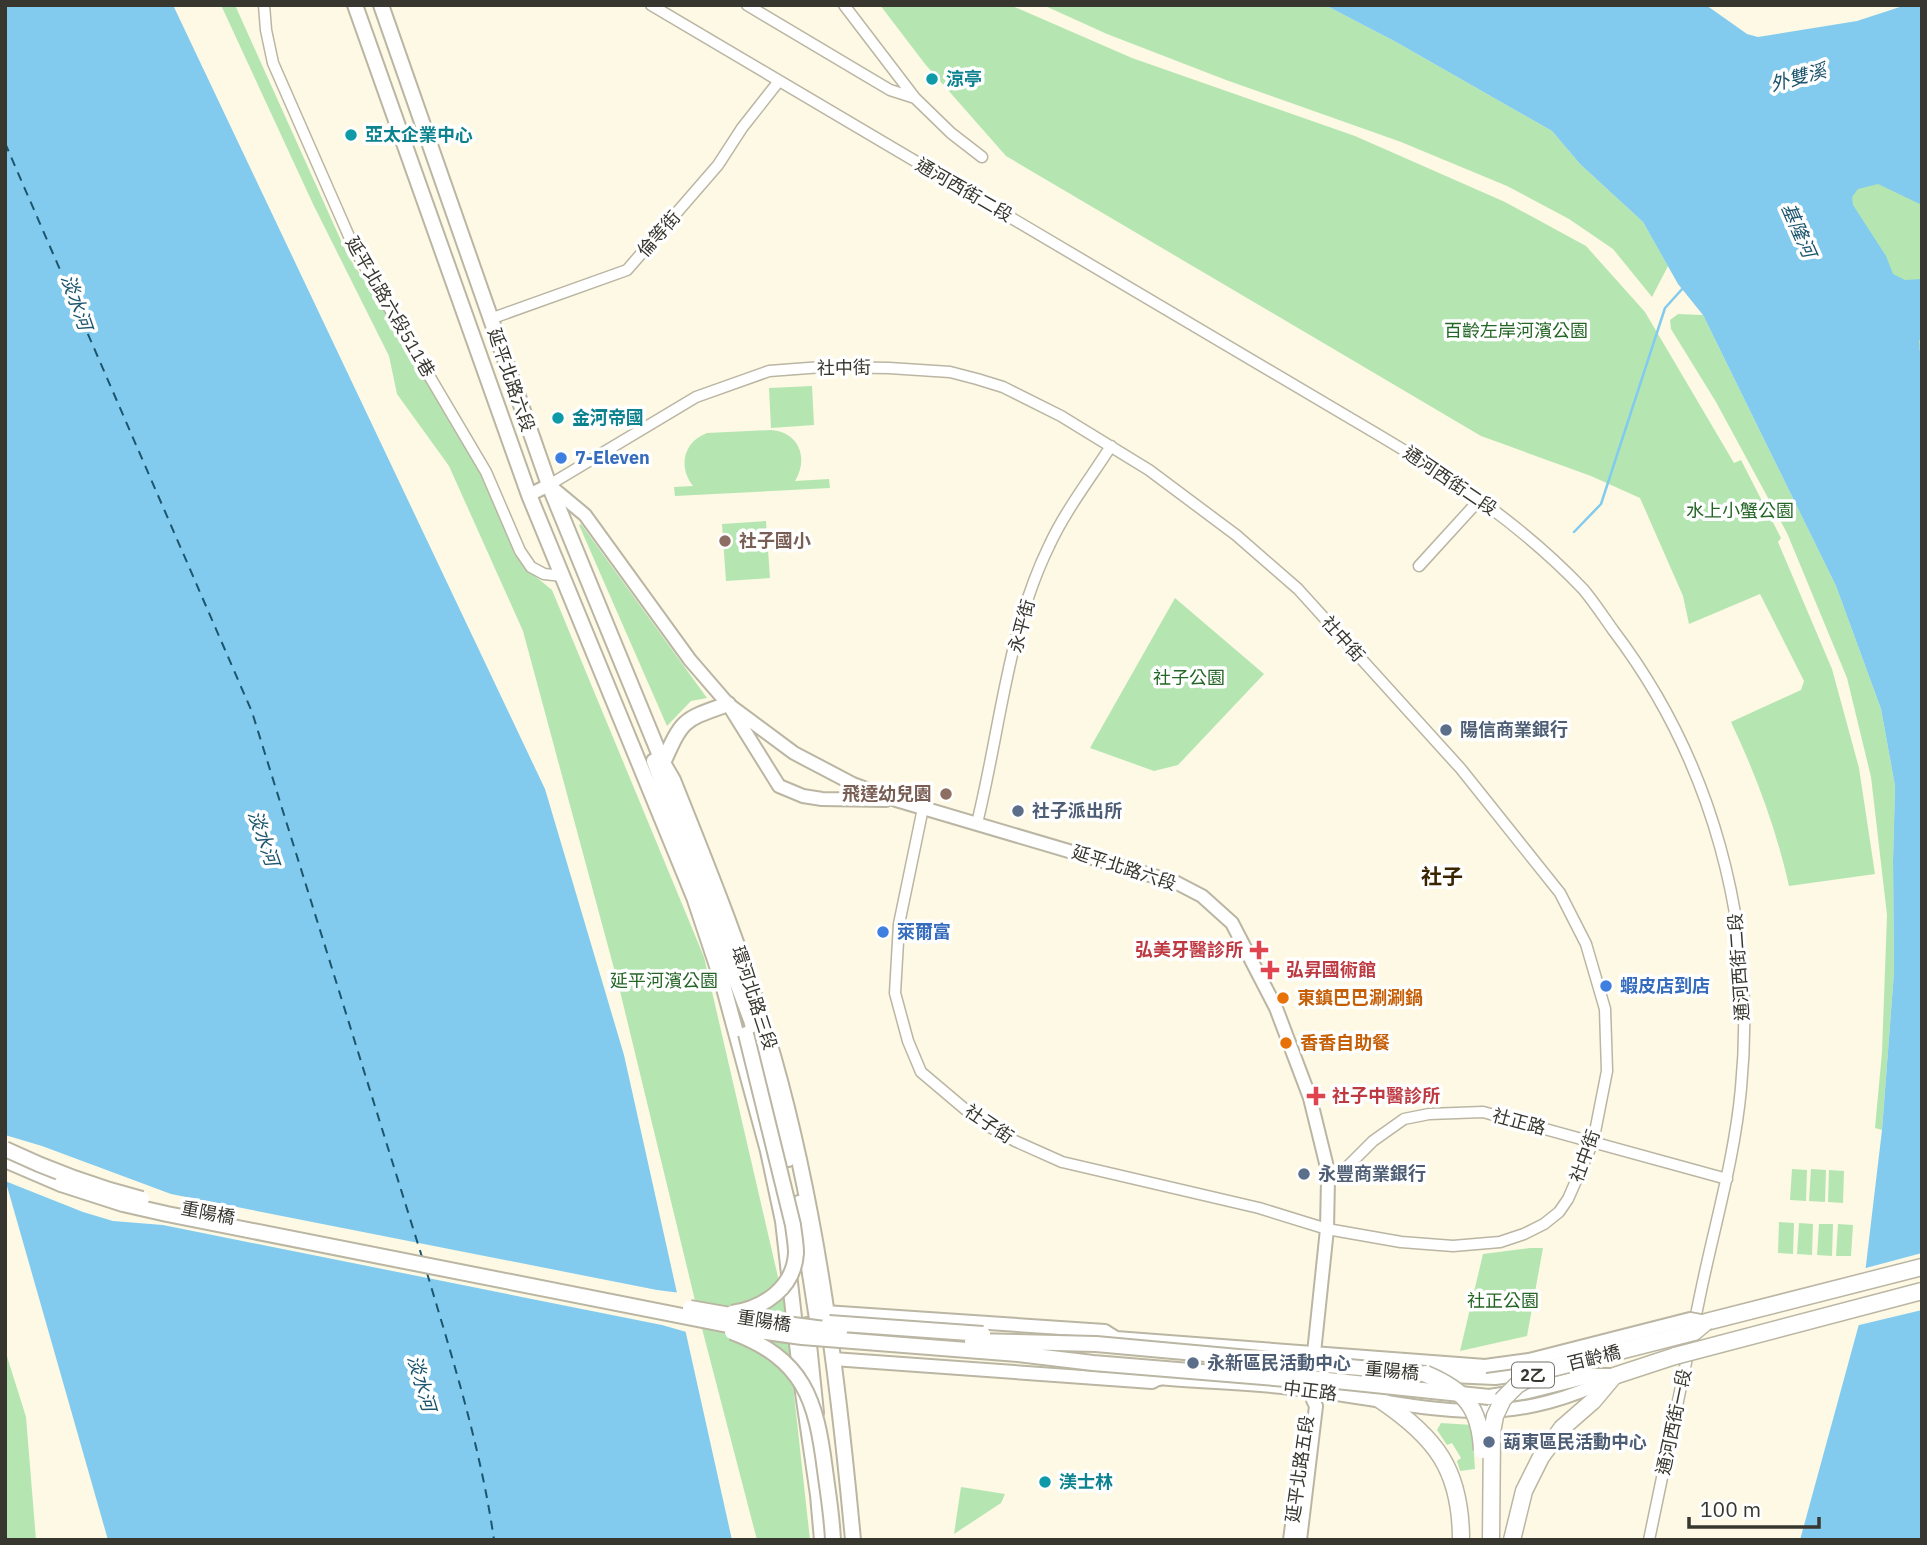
<svg xmlns="http://www.w3.org/2000/svg" width="1927" height="1545" font-family="'IBM Plex Sans','Noto Sans TC',sans-serif">
  <rect width="100%" height="100%" fill="#fdf9e4"/>
  <path fill="#b5e6b2" d="M221,5h14l113,251 125,189 57,127 22,18 152,367 80,346 26,237h-53l-58,-223 -80,-330 -96,-356 -74,-165 -52,-72 -8,-38 -76,-152z
    M880,5h130l122,53 223,78 150,66 81,44 59,66 89,151 7,-3 40,78 -3,4 54,127 27,99 16,106 -86,12c-13,-58 -33,-111 -58,-164l70,-32 3,-9 -44,-87 -71,30 -6,-28 -43,-98 -49,-22 -110,-40 -475,-280 -81,-92z
    M1043,5h282l71,37 156,89 28,33 63,58 25,44 -16,31 -39,-48 -44,-30 -62,-33 -106,-44 -175,-62 -119,-46z
    M1882,180l40,21v152l-75,-158 16,-10z
    M1678,314l25,1 133,271 45,123 14,77 -2,75 1,111 -12,158 -7,-2 7,-76 5,-137 -16,-138 -24,-99 -60,-145 -71,-131 -45,-73 -1,-9z
    M812,386l2,39 -43,3 -2,-40z
    M771,430c28,2 38,28 24,51l34,-2 1,9 -155,8 -1,-9 19,-1c-15,-19 -10,-44 14,-53z
    M766,521l4,57 -44,3 -4,-57z
    M581,524l126,174 -16,3 -24,25 -88,-201z
    M1175,598l89,76 -86,91 -24,6 -64,-23z
    M1792,1169l15,1 -1,31 -16,-1z
    M1811,1169l15,1 -1,32 -16,-1z
    M1829,1170l15,1 -1,32 -15,-1z
    M1779,1222l15,1 -1,31 -15,-1z
    M1799,1223l14,1 -1,31 -15,-1z
    M1819,1224h14l-1,32 -15,-1z
    M1838,1224l15,1 -2,31h-15z
    M1530,1248h13l-16,88 -67,15 23,-97z
    M5,1350l21,67 10,123h-31z
    M1441,1423l31,2 3,44 -15,2 -3,-10 4,-3 -9,-15 -5,2 -10,-15z
    M961,1487l44,7 -4,9 -47,31z"/>
  <path fill="#82cbef" d="M5,5h168l372,784 79,266 108,485h-624l-103,-361z
    M1325,5h381l41,29 11,3 99,-16 49,-16h16v200l-44,-21 -20,5 -6,8 1,8 33,51 7,18 12,6 17,-1v56l-3,6 3,31v1168h-122l59,-216 23,-194 12,-158 -1,-111 2,-75 -14,-77 -45,-123 -133,-271 -25,-31 -35,-62 -63,-58 -28,-33 -156,-89z"/>
  <path fill="#fdf9e4" d="M5,1135l37,11 129,48 486,96 24,3 9,40 -28,-8 -499,-100 -50,-4 -30,-9 -78,-31z
    M1922,1253v57l-67,16 7,-57z"/>
  <g fill="none" stroke-linecap="round" stroke-linejoin="round">
    <path stroke="#82cbef" stroke-width="2.5" d="M1574,532l27,-28 64,-196 19,-21"/>
    <path stroke="#1b556e" stroke-width="2" stroke-dasharray="9 7" stroke-linecap="butt" d="M5,143l247,569 170,545
      M427,1273c26,87 54,176 67,267"/>
    <defs>
      <path id="minor" d="M264,5l2,25 7,33 82,187 131,222 34,79 11,16 13,7 19,2
        M651,5l726,429c76,45 145,91 206,155 11,13 20,27 30,41 99,130 144,295 128,458 -6,67 -25,132 -39,198 -18,84 -35,169 -53,254
        M747,5l143,85 25,8 36,35 31,24
        M844,5l71,93
        M490,319l137,-49 91,-105 24,-37 37,-47
        M549,485l147,-88 73,-26 53,-4 67,1 61,4 27,7 26,8 58,29 88,54 87,65 62,54 163,180 99,124 26,51 19,65 2,62 -14,71 -25,57 -9,13 -15,12 -20,10 -24,8 -47,4 -52,-4 -74,-13 -68,-21 -197,-46 -47,-21 -36,-20 -58,-49 -13,-31 -13,-48 4,-69 24,-116
        M1419,566l62,-68
        M977,823c23,-92 30,-191 72,-277 16,-35 41,-67 62,-100
        M1328,1179l13,-6 32,-32 31,-22 25,-5 54,-2 244,67"/>
      <path id="tertiary" d="M529,495l20,-10 36,30 105,145 38,44 51,82 24,10 19,3 64,1
        M728,704l66,49 59,31 43,16 281,83 25,13 30,27 44,85 34,90 16,65 2,16 -1,50 -13,124 -1,47 3,6 -16,134
        M825,1312l280,19 11,7 369,28
        M833,1359l319,23 7,-4c44,4 89,5 133,10 62,6 129,24 190,23 44,0 90,-13 129,-33
        M1290,1540l14,-107"/>
      <path id="secondary" d="M355,5l174,490 165,402 28,84 46,170 15,70 18,158 17,116 4,45
        M381,5l168,480 114,278 10,17c37,92 74,184 101,279 44,156 64,319 79,481
        M654,761l97,259 37,139
        M663,763c20,-45 20,-43 65,-59
        M5,1160l56,24
        M799,1203l21,135
        M807,1325l9,88
        M1258,1367l40,6 6,3
        M1116,1372l35,3 8,3
        M1428,1374l67,3 45,-6
        M1489,1397l39,-6 60,-15h26"/>
      <path id="primary" d="M1706,1322l216,-55
        M1379,1399c57,38 82,71 82,141
        M1512,1540l12,-49 17,-34 21,-29 31,-27 21,-25 61,-20"/>
    </defs>
    <use href="#minor" stroke="#bab6a3" stroke-width="13"/>
    <use href="#tertiary" stroke="#bab6a3" stroke-width="16"/>
    <use href="#secondary" stroke="#bab6a3" stroke-width="18"/>
    <use href="#primary" stroke="#bab6a3" stroke-width="19"/>
    <use href="#minor" stroke="#fff" stroke-width="10"/>
    <use href="#tertiary" stroke="#fff" stroke-width="12"/>
    <use href="#secondary" stroke="#fff" stroke-width="14"/>
    <use href="#primary" stroke="#fff" stroke-width="16"/>
    <defs>
      <path id="tertiary-bridge" d="M1485,1366l44,-6 161,-41 16,3"/>
      <path id="secondary-bridge" d="M5,1149c44,21 90,38 137,50
        M61,1184l62,20 44,10 591,117 44,6 216,17 75,9 205,17 10,-2 181,19
        M690,1308l80,14 70,9
        M732,1313c32,-5 62,-25 64,-60 0,-9 -2,-19 -3,-28l-47,-191
        M829,1323l154,11
        M732,1332c72,27 84,67 93,138 3,23 7,46 8,70
        M972,1341l124,3 330,30"/>
      <path id="primary-bridge" d="M1675,1356l247,-65
        M1426,1374c38,16 54,33 56,76
        M1491,1540l1,-108 3,-16 8,-17 14,-14 24,-14 153,-39 12,-10"/>
    </defs>
    <use href="#tertiary-bridge" stroke="#bab6a3" stroke-width="16" stroke-linecap="butt"/>
    <use href="#secondary-bridge" stroke="#bab6a3" stroke-width="18" stroke-linecap="butt"/>
    <use href="#primary-bridge" stroke="#bab6a3" stroke-width="19" stroke-linecap="butt"/>
    <use href="#tertiary-bridge" stroke="#fff" stroke-width="12"/>
    <use href="#secondary-bridge" stroke="#fff" stroke-width="14"/>
    <use href="#primary-bridge" stroke="#fff" stroke-width="16"/>
  </g>
  <g fill="#0f9aa8" stroke="#fff" stroke-width="2.5">
    <circle cx="932" cy="79" r="7"/>
    <circle cx="351" cy="135" r="7"/>
    <circle cx="558" cy="418" r="7"/>
    <circle cx="1045" cy="1482" r="7"/>
  </g>
  <g fill="#3f7fe0" stroke="#fff" stroke-width="2.5">
    <circle cx="561" cy="458" r="7"/>
    <circle cx="883" cy="932" r="7"/>
    <circle cx="1606" cy="986" r="7"/>
  </g>
  <g fill="#8d6e63" stroke="#fff" stroke-width="2.5">
    <circle cx="725" cy="541" r="7"/>
    <circle cx="946" cy="794" r="7"/>
  </g>
  <g fill="#5c6f8a" stroke="#fff" stroke-width="2.5">
    <circle cx="1446" cy="730" r="7"/>
    <circle cx="1018" cy="811" r="7"/>
    <circle cx="1304" cy="1174" r="7"/>
    <circle cx="1193" cy="1363" r="7"/>
    <circle cx="1489" cy="1442" r="7"/>
  </g>
  <g fill="#e0444e" stroke="#fff" stroke-width="2.5">
    <path d="M1255.5 939.5h7v7h7v7h-7v7h-7v-7h-7v-7h7z"/>
    <path d="M1266.5 959.5h7v7h7v7h-7v7h-7v-7h-7v-7h7z"/>
    <path d="M1312.5 1085.5h7v7h7v7h-7v7h-7v-7h-7v-7h7z"/>
  </g>
  <g fill="#e8710a" stroke="#fff" stroke-width="2.5">
    <circle cx="1283" cy="998" r="7"/>
    <circle cx="1286" cy="1043" r="7"/>
  </g>
  <g text-anchor="middle" stroke-width="7" stroke-linejoin="round" paint-order="stroke">
    <rect fill="#fff" stroke="#74736d" stroke-width="2" x="1512" y="1362.5" width="42" height="25" rx="5"/>
    <g font-size="16" font-weight="bold" fill="#38372f">
      <text x="1533" y="1381">2乙</text>
    </g>
    <g font-size="18" font-weight="bold" fill="#0d838f" stroke="#fff" text-anchor="start">
      <text x="946" y="85">涼亭</text>
      <text x="365" y="141">亞太企業中心</text>
      <text x="572" y="424">金河帝國</text>
      <text x="1059" y="1488">渼士林</text>
    </g>
    <g font-size="18" fill="#38372f" stroke="#fff">
      <text transform="translate(964 190) rotate(30)" y="6">通河西街二段</text>
      <text transform="translate(659 234) rotate(-49)" y="6">倫等街</text>
      <text transform="translate(390 307) rotate(60)" y="6">延平北路六段511巷</text>
      <text transform="translate(844 368) rotate(-1)" y="6">社中街</text>
      <text transform="translate(511 380) rotate(71)" y="6">延平北路六段</text>
      <text transform="translate(1450 481) rotate(34)" y="6">通河西街二段</text>
      <text transform="translate(1022 626) rotate(-75)" y="6">永平街</text>
      <text transform="translate(1343 639) rotate(48)" y="6">社中街</text>
      <text transform="translate(1124 868) rotate(18)" y="6">延平北路六段</text>
      <text transform="translate(1739 967) rotate(-94)" y="6">通河西街二段</text>
      <text transform="translate(754 998) rotate(72)" y="6">環河北路三段</text>
      <text transform="translate(1519 1122) rotate(15)" y="6">社正路</text>
      <text transform="translate(989 1124) rotate(34)" y="6">社子街</text>
      <text transform="translate(1585 1156) rotate(-70)" y="6">社中街</text>
      <text transform="translate(208 1213) rotate(11)" y="6">重陽橋</text>
      <text transform="translate(764 1321) rotate(9)" y="6">重陽橋</text>
      <text transform="translate(1594 1358) rotate(-14)" y="6">百齡橋</text>
      <text transform="translate(1392 1371) rotate(5)" y="6">重陽橋</text>
      <text transform="translate(1310 1391) rotate(7)" y="6">中正路</text>
      <text transform="translate(1674 1422) rotate(-78)" y="6">通河西街一段</text>
      <text transform="translate(1300 1469) rotate(-82)" y="6">延平北路五段</text>
    </g>
    <g font-size="18" fill="#246625" stroke="#fff">
      <text x="1516" y="337">百齡左岸河濱公園</text>
      <text x="1740" y="517">水上小蟹公園</text>
      <text x="1189" y="684">社子公園</text>
      <text x="664" y="987">延平河濱公園</text>
      <text x="1503" y="1307">社正公園</text>
    </g>
    <g font-size="18" font-weight="bold" fill="#366cbe" stroke="#fff" text-anchor="start">
      <text x="575" y="464">7-Eleven</text>
      <text x="897" y="938">萊爾富</text>
      <text x="1620" y="992">蝦皮店到店</text>
    </g>
    <g font-size="18" font-weight="bold" fill="#785e54" stroke="#fff" text-anchor="start">
      <text x="739" y="547">社子國小</text>
      <text x="932" y="800" text-anchor="end">飛達幼兒園</text>
    </g>
    <g font-size="18" font-weight="bold" fill="#4e5e75" stroke="#fff" text-anchor="start">
      <text x="1460" y="736">陽信商業銀行</text>
      <text x="1032" y="817">社子派出所</text>
      <text x="1318" y="1180">永豐商業銀行</text>
      <text x="1207" y="1369">永新區民活動中心</text>
      <text x="1503" y="1448">葫東區民活動中心</text>
    </g>
    <g font-size="18" font-weight="bold" fill="#be3a42" stroke="#fff" text-anchor="start">
      <text x="1243" y="956" text-anchor="end">弘美牙醫診所</text>
      <text x="1286" y="976">弘昇國術館</text>
      <text x="1332" y="1102">社子中醫診所</text>
    </g>
    <g font-size="18" font-weight="bold" fill="#c56008" stroke="#fff" text-anchor="start">
      <text x="1297" y="1004">東鎮巴巴涮涮鍋</text>
      <text x="1300" y="1049">香香自助餐</text>
    </g>
    <g font-size="19" font-style="italic" fill="#1b556e" stroke="#fff">
      <text transform="translate(1798 77) rotate(-15)" y="7">外雙溪</text>
      <text transform="translate(1799 230) rotate(66)" y="7">基隆河</text>
      <text transform="translate(77 302) rotate(71)" y="7">淡水河</text>
      <text transform="translate(264 838) rotate(71)" y="7">淡水河</text>
      <text transform="translate(422 1383) rotate(74)" y="7">淡水河</text>
    </g>
    <g font-size="21" font-weight="bold" fill="#3a2500" stroke="#fff">
      <text x="1442" y="884">社子</text>
    </g>
  </g>
  <rect width="1927" height="1545" fill="none" stroke="#38372f" stroke-width="14"/>
  <path d="M1689 1517v10h130v-10" fill="none" stroke="#38372f" stroke-width="3.5"/>
  <text x="1700" y="1517" font-size="21" fill="#38372f" stroke="#ffffff" stroke-width="5" paint-order="stroke">100 m</text>
</svg>
